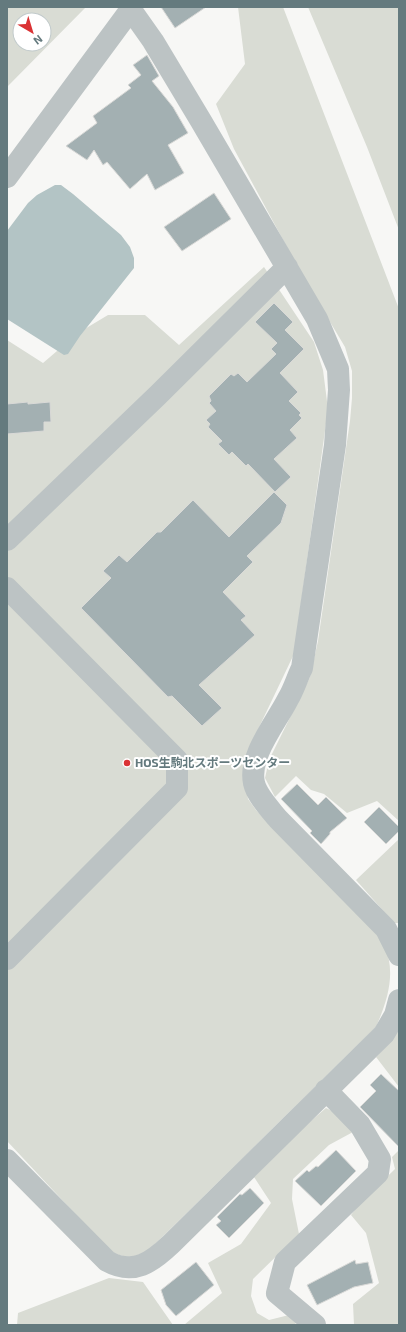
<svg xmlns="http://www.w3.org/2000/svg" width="406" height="1332" font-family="'Exo 2','Noto Sans JP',sans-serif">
  <rect width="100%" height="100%" fill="#f7f7f5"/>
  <path fill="#d9dcd4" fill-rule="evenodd" d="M7,7h79l-79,80zM20,20h24v24h-24z
    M238,7h45l116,302v512l-22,-20 -30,12 -23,-19 -13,-4 -15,-14 -21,21 -10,-19 4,-18 41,-83 8,-36 32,-220 2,-23v-27l-7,-24 -43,-72 -68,-126 -18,-45 29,-40z
    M308,7h91v223l-32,-83z
    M264,267l50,75 9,28 5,39 -34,245 -43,90 -5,39 2,16 8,11 115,118c4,5 10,11 13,17 13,27 3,57 -8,82l-226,222c-15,10 -26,10 -41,1l-102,-109v-801l36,23 35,-30 30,-18h37l34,30z
    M399,839v84h-5l-38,-43z
    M399,1027v60l-23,-30 17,-18z
    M326,1108l8,4 19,20 -24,13 -36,34 -1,20 7,35 -46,45 -2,17 6,17 12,7 20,-5 8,7 -3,3h-110l38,-32 -14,-30 33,-19 30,-41 -17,-26 51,-51z
    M399,1150v175h-45l-1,-21 26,-21 -13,-50 -15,-18 9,-12 35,-34 -3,-12z
    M109,1278l34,4 30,43h-156l1,-12z"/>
  <path fill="#b3c4c5" d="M55,185h6l12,9 48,41 9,12 4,11v10l-54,68 -12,18 -4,1 -57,-36v-88l21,-28 9,-8z"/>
  <path fill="#a3b0b2" stroke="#d9d9d7" d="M161,7h45l-31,21z
    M147,55l12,21 -7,5 21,26 15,26 -20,12 16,28 -29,17 -8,-16 -17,15 -23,-27 -4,3 -9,-15 -7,10 -21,-14 31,-23 -4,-7 38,-28 -3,-3 13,-10 -8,-10z
    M214,193l17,26 -49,32 -18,-24z
    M274,303l19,19 -8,8 19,19 -24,24 18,19 -9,9 12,12 -2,2 3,3 -12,12 7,8 -23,21 17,18 -16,15 -27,-28 -2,2 -14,-14 -3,3 -11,-11 4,-3 -14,-14 2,-3 -4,-4 10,-9 -7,-8 2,-2 -2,-5 22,-22 3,2 4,-3 9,9 29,-28 -5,-5 6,-6 -22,-21z
    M28,402v2l22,-2 1,20h-7v9l-37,3v-30z
    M274,492l13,13 -6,18 -34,33 6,6 -30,30 23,24 -5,4 14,15 -56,50 23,23 -20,18 -30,-30 -4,1 -87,-89 30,-30 -8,-7 16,-16 8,7 30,-30h4l32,-32 36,37z
    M297,784l21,21 8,-8 21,21 -17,14v2l-9,10 -11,-11 2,-2 -31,-32z
    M379,807l20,20v4l-13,13 -22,-22z
    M381,1074l18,17v56l-39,-40 16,-16 -6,-6z
    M336,1150l20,21 -35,35 -26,-25 12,-11 2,2 7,-6 2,1z
    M250,1188l14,15 -35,35 -13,-13 5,-4 -4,-4 23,-23 2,1z
    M355,1260l1,4 12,-2 5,21 -19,4 -37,18 -10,-20z
    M196,1262l18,23 -38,31 -10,-11 -5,-15z"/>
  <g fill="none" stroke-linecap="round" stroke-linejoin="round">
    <path stroke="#bcc3c4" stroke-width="22" d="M129,7l24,34 48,80 116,198 21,50 1,21 -4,55 -33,223c-5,10 -8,21 -14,31 -12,24 -40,57 -34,84 3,13 16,26 24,36l108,110 13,26
      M7,177l124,-168
      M7,540l151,-145 129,-128
      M7,588l170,172v28l-170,171
      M7,1160l100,101c27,15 45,1 64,-17l213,-210 11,-19 4,-15
      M315,1325l-38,-32 8,-31 93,-89 2,-14 -20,-34 -34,-35"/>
  </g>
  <circle fill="#da3234" stroke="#fff" stroke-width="1.5" cx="127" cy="763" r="4"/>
  <g text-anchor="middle" stroke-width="4" stroke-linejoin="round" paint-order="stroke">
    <g font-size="12" font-weight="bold" fill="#647a7e" stroke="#fff" text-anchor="start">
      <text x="135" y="767">HOS生駒北スポーツセンター</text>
    </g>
  </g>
  <rect width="406" height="1332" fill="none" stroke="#647a7e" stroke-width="16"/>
  <g transform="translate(32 32) rotate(142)"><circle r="19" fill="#ffffff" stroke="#c1cacb"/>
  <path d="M0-3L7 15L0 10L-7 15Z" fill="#da3234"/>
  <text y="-6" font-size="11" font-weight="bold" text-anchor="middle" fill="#647a7e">N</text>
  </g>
</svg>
